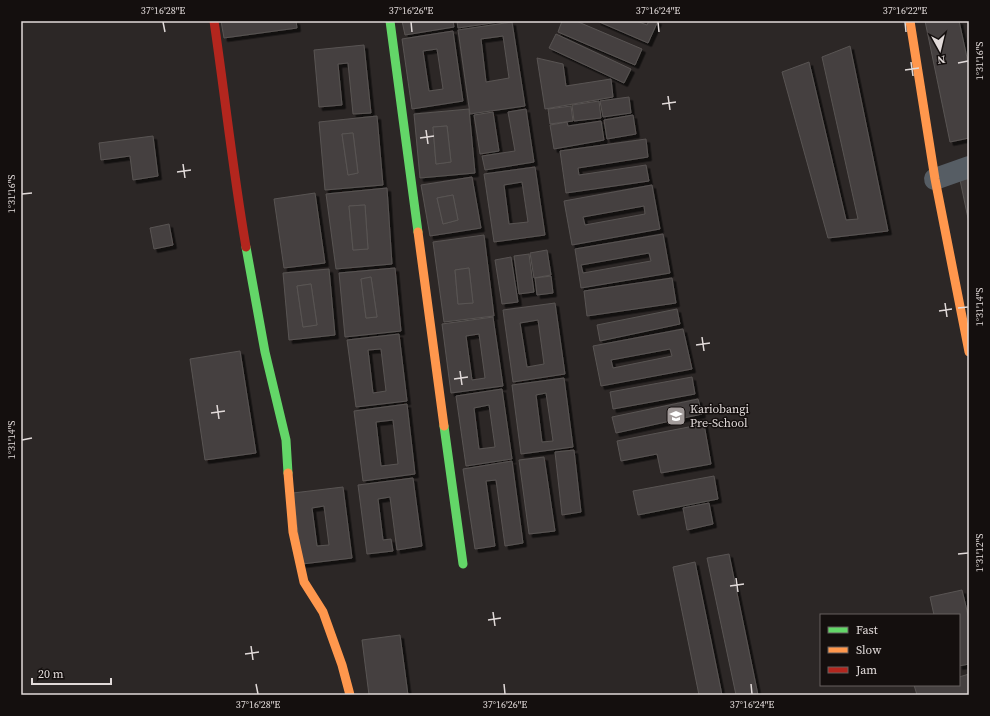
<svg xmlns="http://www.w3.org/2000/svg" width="990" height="716" viewBox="0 0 990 716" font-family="'Source Serif 4',serif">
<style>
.building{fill:#454140;stroke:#595453;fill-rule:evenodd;filter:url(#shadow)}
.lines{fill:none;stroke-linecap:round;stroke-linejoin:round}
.street{stroke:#565d64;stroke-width:22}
.fast{stroke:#63d668;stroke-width:9}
.slow{stroke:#ff974d;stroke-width:9}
.jam{stroke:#b3261e;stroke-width:9}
.ticks{fill:none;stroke:#e1dad9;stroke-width:1.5}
.labels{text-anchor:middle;stroke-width:3;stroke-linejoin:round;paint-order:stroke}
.poi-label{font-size:12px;fill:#e1dad9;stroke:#140f0e;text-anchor:start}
.neatline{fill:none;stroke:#e1dad9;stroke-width:1.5}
.ticks-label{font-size:10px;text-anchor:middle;fill:#e1dad9}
</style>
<defs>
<filter id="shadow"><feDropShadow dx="3.5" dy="3.5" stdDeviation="0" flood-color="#0009"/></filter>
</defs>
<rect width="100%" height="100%" fill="#2c2726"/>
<g class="building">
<path d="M221,21H296L297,28L224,38Z"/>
<path d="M402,21H453L454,27L405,35Z"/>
<path d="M457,21H506L458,28Z"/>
<path d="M562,21H576L642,49L635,65L558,32Z"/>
<path d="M597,21H636L647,25L649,21H658L648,43Z"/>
<path d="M925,21H959L969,67V138L950,142Z"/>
<path d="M512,22L525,106L470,114L458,30ZM503,36L509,78L486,82L481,39Z"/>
<path d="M453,31L463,101L412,109L402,39ZM437,49L443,89L429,91L423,51Z"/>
<path d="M556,34L631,69L624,83L549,48Z"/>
<path d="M364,45L371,113L353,114L348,63L338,64L342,105L319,107L314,50Z"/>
<path d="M850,46L888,231L828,238L782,72L809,62L846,220L858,219L822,57Z"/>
<path d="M537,58L563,64L566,86L611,79L613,97L545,109Z"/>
<path d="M629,97L631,113L603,117L600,101Z"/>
<path d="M599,101L601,118L574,121L572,105Z"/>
<path d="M571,106L573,121L550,124L548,109Z"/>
<path d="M469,109L475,173L420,178L414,114ZM447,126L451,162L436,164L433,127Z"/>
<path d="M526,109L534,162L485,170L482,156L515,151L508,112Z"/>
<path d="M493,112L499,151L480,154L474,115Z"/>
<path d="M633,115L636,134L607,139L604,120Z"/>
<path d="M377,116L383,185L325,190L319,122ZM353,133L358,173L348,175L342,134Z"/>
<path d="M601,121L604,140L554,149L550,125L567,122L568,126Z"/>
<path d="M447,126L451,162L436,164L433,127Z"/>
<path d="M353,133L358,173L348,175L342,134Z"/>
<path d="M153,136L158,176L133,180L130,156L101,160L99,143Z"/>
<path d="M646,139L648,157L578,168L579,175L646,165L649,181L566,193L560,151Z"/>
<path d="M535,167L545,235L494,242L484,174ZM522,182L528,222L509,224L504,185Z"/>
<path d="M472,177L481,228L430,236L421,185ZM453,195L458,220L443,224L437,198Z"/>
<path d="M969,179V223L960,180Z"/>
<path d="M652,185L660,229L572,245L564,201ZM644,206L645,214L585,225L583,217Z"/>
<path d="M387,188L392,264L336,269L326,194ZM365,205L368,249L353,250L349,206Z"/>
<path d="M315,193L325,263L284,268L274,199Z"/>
<path d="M453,195L458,220L443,224L437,198Z"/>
<path d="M365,205L368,249L353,250L349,206Z"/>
<path d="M169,224L173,245L154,249L150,228Z"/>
<path d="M663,234L670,273L581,288L575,249ZM649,253L651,261L583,273L581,265Z"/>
<path d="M484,235L494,316L444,322L433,242ZM469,268L473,303L458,304L455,270Z"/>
<path d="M547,250L551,275L534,278L530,253Z"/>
<path d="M529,254L534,292L519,294L514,256Z"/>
<path d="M511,257L518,302L502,304L495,260Z"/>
<path d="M395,268L401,331L345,337L339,273ZM371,277L377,317L366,318L361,279Z"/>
<path d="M469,268L473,303L458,304L455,270Z"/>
<path d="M329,269L335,335L289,340L283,273ZM311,284L317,325L303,327L297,286Z"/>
<path d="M551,276L553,293L537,295L535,278Z"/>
<path d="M371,277L377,317L366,318L361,279Z"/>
<path d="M672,278L676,303L587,316L584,291Z"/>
<path d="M311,284L317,325L303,327L297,286Z"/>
<path d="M555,303L565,374L513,382L503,310ZM538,320L544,364L527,367L520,323Z"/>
<path d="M677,309L680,324L600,341L597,325Z"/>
<path d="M493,317L503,386L451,393L442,324ZM479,334L485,378L472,380L466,336Z"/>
<path d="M683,329L692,369L601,386L593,346ZM670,349L672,356L613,368L611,360Z"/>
<path d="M399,334L407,401L356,407L347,340ZM381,349L386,391L373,393L368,350Z"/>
<path d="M240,351L256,453L205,460L190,359Z"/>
<path d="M692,377L695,394L613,409L610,392Z"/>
<path d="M564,378L573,447L521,454L512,385ZM546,393L553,441L542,442L536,395Z"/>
<path d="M502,389L512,459L466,466L456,396ZM489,405L495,447L479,449L474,408Z"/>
<path d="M698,399L702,414L616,433L612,417Z"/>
<path d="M407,404L415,474L363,481L354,411ZM393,420L398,464L381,466L376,422Z"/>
<path d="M704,424L711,464L661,473L657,454L621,461L617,441Z"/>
<path d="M574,450L581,512L562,515L555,452Z"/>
<path d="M544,457L555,531L529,534L519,460Z"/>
<path d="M512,461L523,543L505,546L496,480L486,481L495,546L475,549L463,469Z"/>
<path d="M714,476L718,499L638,515L633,491Z"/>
<path d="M413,478L422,546L397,550L390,497L378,499L383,540L391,539L393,551L367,554L358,485Z"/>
<path d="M343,487L352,558L302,564L293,493ZM324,506L329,545L317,546L312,508Z"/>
<path d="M709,503L713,524L687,530L683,508Z"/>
<path d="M729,554L758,695H736L707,558Z"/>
<path d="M695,562L722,695H699L673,567Z"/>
<path d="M962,590L969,619V664L959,666V615H934L930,597Z"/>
<path d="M400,635L408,695H369L362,640Z"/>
<path d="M969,674V695H917L914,685H959V677Z"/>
</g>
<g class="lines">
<path class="street" d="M935,179L969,167"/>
<g class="fast">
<path d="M390,21L418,232"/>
<path d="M246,247L265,352L286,440L288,473"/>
<path d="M444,426L463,564"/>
</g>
<g class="slow">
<path d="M910,21L935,179L969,352"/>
<path d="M418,232L444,426"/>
<path d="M288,473L293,532L304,582L323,612L342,665L350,695"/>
</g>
<path class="jam" d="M214,21C225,96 233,172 246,247"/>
</g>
<path class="ticks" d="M163,22L165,32M411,22L412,32M658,22L659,32M905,22L906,32M911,62L913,76M958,63L968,61M905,70L919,68M668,96L670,110M662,104L676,102M426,130L428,144M420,138L434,136M183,164L185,178M177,172L191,170M22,194L32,193M945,303L947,317M958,308L968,307M939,311L952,309M702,337L704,351M696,345L710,343M460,371L462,385M454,379L468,377M217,405L219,419M211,413L225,411M22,440L32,438M958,554L968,553M736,578L738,592M730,586L744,584M493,612L495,626M488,620L501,618M251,646L253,660M245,654L259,652M256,684L258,694M504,684L505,694M751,684L752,694"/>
<defs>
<g id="school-square" transform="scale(1)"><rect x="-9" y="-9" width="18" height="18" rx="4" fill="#a29b9a" stroke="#140f0e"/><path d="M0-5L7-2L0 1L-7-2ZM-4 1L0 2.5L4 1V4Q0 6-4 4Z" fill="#fff"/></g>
</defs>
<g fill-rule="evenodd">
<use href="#school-square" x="676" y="416"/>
</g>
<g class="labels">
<g class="poi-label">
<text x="690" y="413">Kariobangi<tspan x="690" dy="14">Pre-School</tspan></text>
</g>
</g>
<rect width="990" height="716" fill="none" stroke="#140f0e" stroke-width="44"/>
<rect x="820" y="614" width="140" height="72" fill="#140f0e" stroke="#66605f"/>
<rect x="828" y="627" width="20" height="6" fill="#63d668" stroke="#66605f"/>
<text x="856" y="634" font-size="12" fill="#e1dad9">Fast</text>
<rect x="828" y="647" width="20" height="6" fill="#ff974d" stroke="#66605f"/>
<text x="856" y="654" font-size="12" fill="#e1dad9">Slow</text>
<rect x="828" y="667" width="20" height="6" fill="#b3261e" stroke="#66605f"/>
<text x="856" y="674" font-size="12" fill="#e1dad9">Jam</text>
<g transform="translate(940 50) rotate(172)" stroke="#140f0e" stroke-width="3" paint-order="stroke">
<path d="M0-3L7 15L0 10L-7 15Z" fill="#e1dad9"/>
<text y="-6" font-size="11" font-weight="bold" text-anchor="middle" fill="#e1dad9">N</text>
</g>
<path d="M32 678v6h79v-6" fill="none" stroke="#e1dad9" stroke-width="2"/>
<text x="38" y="678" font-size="12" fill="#e1dad9" stroke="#140f0e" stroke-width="3" paint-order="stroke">20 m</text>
<rect x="22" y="22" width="946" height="672" class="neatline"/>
<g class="ticks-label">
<text x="163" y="14">37°16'28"E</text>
<text x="411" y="14">37°16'26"E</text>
<text x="658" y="14">37°16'24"E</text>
<text x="905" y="14">37°16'22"E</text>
<text transform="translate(979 61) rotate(-90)" y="4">1°31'16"S</text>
<text transform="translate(11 194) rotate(-90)" y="4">1°31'16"S</text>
<text transform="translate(979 307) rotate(-90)" y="4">1°31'14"S</text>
<text transform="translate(11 440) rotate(-90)" y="4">1°31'14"S</text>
<text transform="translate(979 553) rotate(-90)" y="4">1°31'12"S</text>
<text x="258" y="708">37°16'28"E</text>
<text x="505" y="708">37°16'26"E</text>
<text x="752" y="708">37°16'24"E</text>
</g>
</svg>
